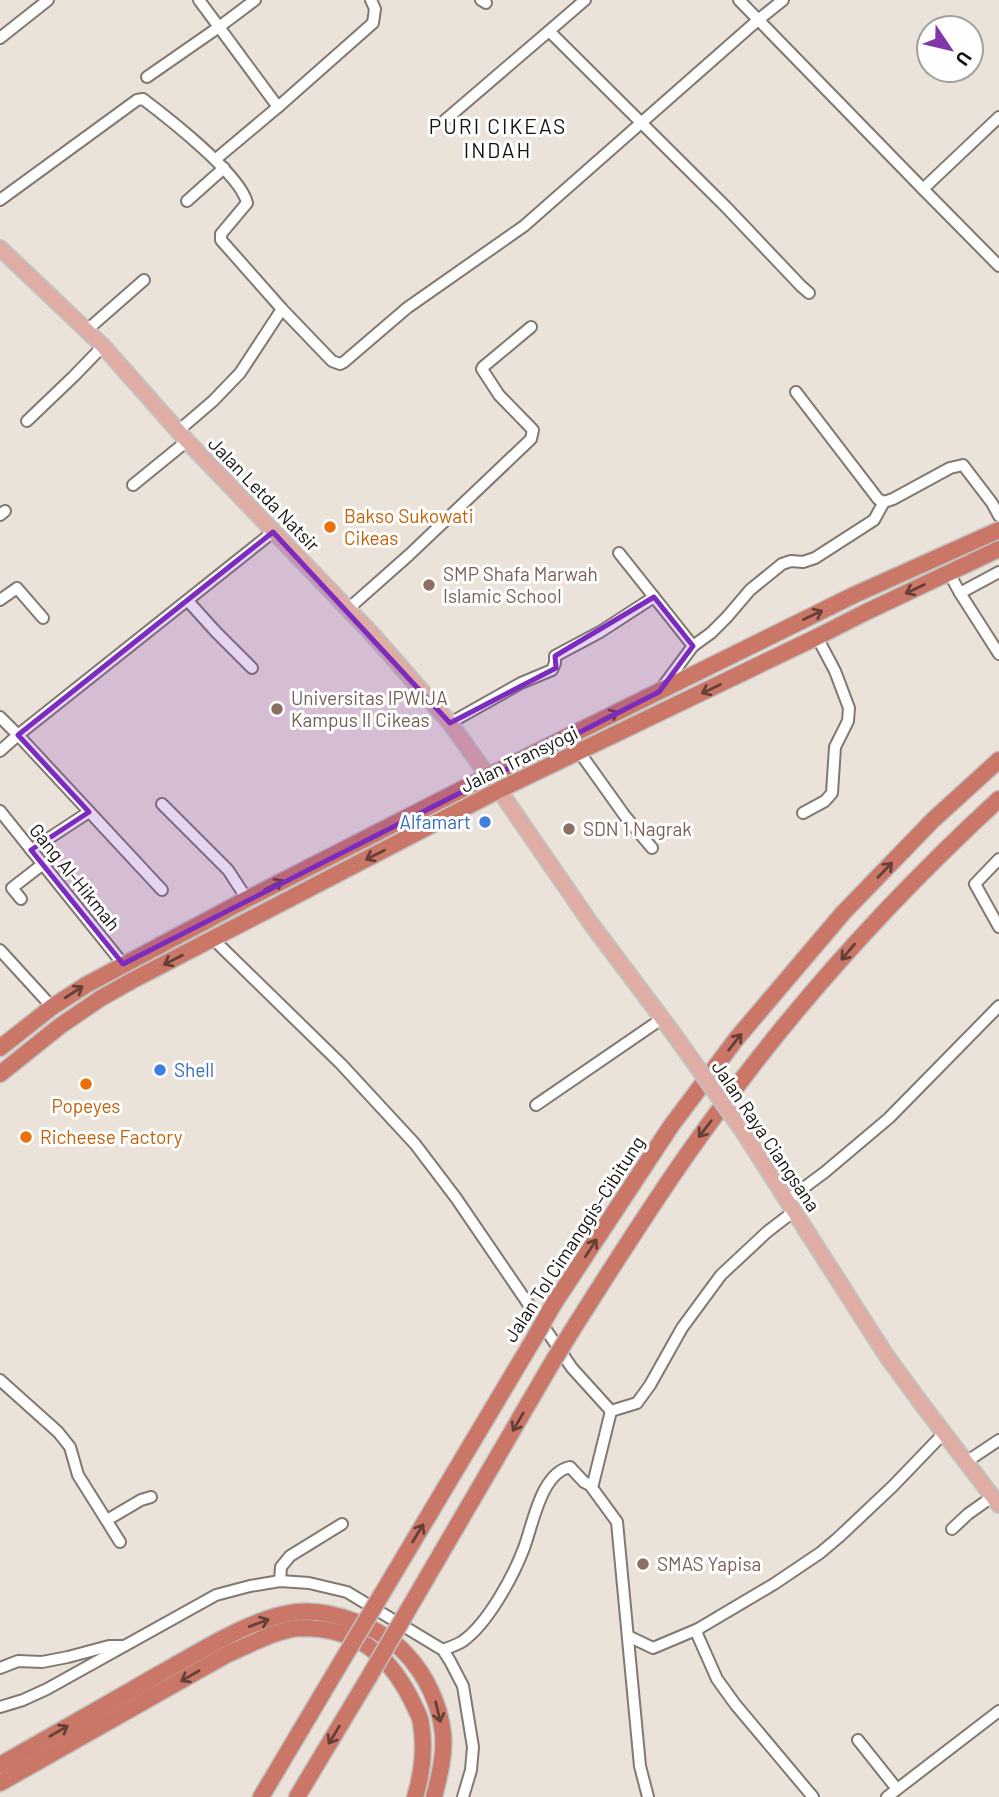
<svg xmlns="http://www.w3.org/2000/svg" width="999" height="1797" viewBox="0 0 999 1797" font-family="Barlow,sans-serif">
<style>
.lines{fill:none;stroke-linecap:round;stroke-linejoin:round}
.minor-casing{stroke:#817971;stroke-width:14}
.major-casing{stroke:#c2c1c1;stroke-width:18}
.highway-casing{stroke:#c2c1c1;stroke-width:19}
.minor{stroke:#fff;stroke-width:10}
.major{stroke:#dfada4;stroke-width:14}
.highway{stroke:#ca7768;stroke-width:16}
.major-bridge-casing{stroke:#c2c1c1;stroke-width:18;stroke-linecap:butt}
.highway-bridge-casing{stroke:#c2c1c1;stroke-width:19;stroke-linecap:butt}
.major-bridge{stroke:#dfada4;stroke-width:14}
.highway-bridge{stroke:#ca7768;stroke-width:16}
.oneway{stroke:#663f37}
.marked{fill:#7b2cbf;fill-opacity:0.2;stroke:#7b2cbf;stroke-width:5;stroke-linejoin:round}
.food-dot{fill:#e8710a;stroke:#fff;stroke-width:2.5}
.education-dot{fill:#8d6e63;stroke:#fff;stroke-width:2.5}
.shop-dot{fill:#3f7fe0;stroke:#fff;stroke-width:2.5}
.labels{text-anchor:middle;stroke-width:6;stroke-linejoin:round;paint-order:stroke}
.street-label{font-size:19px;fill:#15120f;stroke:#fff}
.food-label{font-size:19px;fill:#c56008;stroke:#fff;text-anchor:start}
.education-label{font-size:19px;fill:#785e54;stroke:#fff;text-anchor:start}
.shop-label{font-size:19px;fill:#366cbe;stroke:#fff;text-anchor:end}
.neighbourhood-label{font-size:21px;letter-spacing:2px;fill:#15120f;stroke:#fff}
</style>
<rect width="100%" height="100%" fill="#ebe2d9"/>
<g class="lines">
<g class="minor-casing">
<g id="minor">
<path d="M199,0L219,27L255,0"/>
<path d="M481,0L486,3"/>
<path d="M585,0L549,31L726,207L801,286L809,293"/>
<path d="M739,0L923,189L999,117"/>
<path d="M0,38L48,0"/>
<path d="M147,77L219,27L278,107"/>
<path d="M444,121L549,31"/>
<path d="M216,159L278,107L373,23L375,9L371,0"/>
<path d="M923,189L999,266"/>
<path d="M0,200L137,100L143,99C168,118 241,175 247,203L221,234V240L282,309L332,361L340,364L344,362L407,308L524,226L758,20L783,0"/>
<path d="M187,201L224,168"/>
<path d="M87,330L144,280"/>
<path d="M796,392L878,499L884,502L893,499L950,468L963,465L992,503L999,516"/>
<path d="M27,421L74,376L103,346"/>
<path d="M178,431L213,401L240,373L282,309"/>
<path d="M133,485L187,441"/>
<path d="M0,515L5,511"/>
<path d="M619,553L693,646L711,633L727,617L750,590L782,564L791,561L803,562L815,558L874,520L884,502"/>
<path d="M949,573L960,593L999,654"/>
<path d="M960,593L999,572"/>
<path d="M0,600L17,588L43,618"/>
<path d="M188,601L216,632L252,668"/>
<path d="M348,609L409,555L531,439L533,430L499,395L482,369L483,367L531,327"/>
<path d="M661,689L693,646"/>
<path d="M0,717L18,735L162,890"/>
<path d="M450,723L521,683L552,670L555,663V656L600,632L654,597"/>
<path d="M0,751L18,735L273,532"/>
<path d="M580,753L625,816L652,848"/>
<path d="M162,804L228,870L247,899"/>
<path d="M0,811L123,964"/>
<path d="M803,813L825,801L832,793L835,747L848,721L849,708L835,671L817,637"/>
<path d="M31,850L89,812"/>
<path d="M999,859L975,884L999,927"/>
<path d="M21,899L12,888L43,864"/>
<path d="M213,939L341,1064L415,1144L456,1198L572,1368L611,1411"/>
<path d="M0,950L52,1007"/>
<path d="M536,1105L663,1018"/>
<path d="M786,1201L825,1172L889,1118L999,1006"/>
<path d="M0,1380L58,1432L70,1447L78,1475L120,1542"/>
<path d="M611,1411L637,1403L650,1385L682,1328L721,1275L767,1232L793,1212"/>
<path d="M966,1462L999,1440"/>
<path d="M590,1485L593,1484L611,1411"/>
<path d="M107,1520L141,1500L151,1497"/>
<path d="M952,1529L968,1514L992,1497"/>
<path d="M280,1581L281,1567L290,1556L342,1524"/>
<path d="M628,1636L653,1648L698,1629"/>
<path d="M443,1650C450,1647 457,1645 463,1641C488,1623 513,1577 524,1548C533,1524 541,1473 570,1467L584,1482L590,1485L617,1522L640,1766L648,1797"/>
<path d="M0,1668L18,1661L42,1662L68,1657L109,1646H121"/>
<path d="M0,1707L23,1700L47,1689L216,1595L250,1586L280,1581L309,1583L347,1592L443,1650L450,1661L463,1686L473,1747L471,1770L463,1797"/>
<path d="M858,1740L897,1789"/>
<path d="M813,1797L735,1704L717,1679L697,1634L698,1629L774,1584L820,1553L839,1537L893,1486L944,1433"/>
<path d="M887,1797L999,1711"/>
</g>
</g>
<g class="major-casing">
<g id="major">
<path d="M0,248L103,346L187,441L373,635L450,723L488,776"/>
<path d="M499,790L592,925L673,1033"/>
<path d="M742,1130L886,1355L921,1403L999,1505"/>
</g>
</g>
<g class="highway-casing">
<g id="highway">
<path d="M0,1048L52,1007L86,985L247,899L488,776L854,595L999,530"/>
<path d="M0,1074L60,1026L101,998L133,980L499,790L817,637L864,613L999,549"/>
<path d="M553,1305L671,1126L737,1038L843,913L933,820L999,760"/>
<path d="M573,1329C613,1266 653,1202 696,1142C784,1017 887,902 999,799"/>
<path d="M383,1592L535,1337"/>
<path d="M408,1610L552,1363"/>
<path d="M0,1765C54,1734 108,1704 161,1673C201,1651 251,1618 296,1612C331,1608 383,1628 406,1654C426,1675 440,1705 443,1734C445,1755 439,1777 434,1797"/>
<path d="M0,1783L226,1655C247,1646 278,1629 301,1628C355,1628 387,1652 411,1699C414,1706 420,1715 421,1723C425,1747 422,1774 415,1797"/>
<path d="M261,1797L343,1659"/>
<path d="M297,1797L369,1677"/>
</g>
</g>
<use href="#minor" class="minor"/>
<use href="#major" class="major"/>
<use href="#highway" class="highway"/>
<g class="major-bridge-casing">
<path id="major-bridge" d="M673,1033L742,1130"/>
</g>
<g class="highway-bridge-casing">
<g id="highway-bridge">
<path d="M535,1337L553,1305"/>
<path d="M552,1363L573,1329"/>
<path d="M343,1659L383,1592"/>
<path d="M369,1677L408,1610"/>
</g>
</g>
<use href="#major-bridge" class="major-bridge"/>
<use href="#highway-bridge" class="highway-bridge"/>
</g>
<defs><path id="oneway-shaft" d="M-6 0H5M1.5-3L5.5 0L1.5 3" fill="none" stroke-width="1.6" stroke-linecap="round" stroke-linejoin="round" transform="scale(1.75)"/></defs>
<g class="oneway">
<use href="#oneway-shaft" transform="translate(915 589) rotate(155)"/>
<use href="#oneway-shaft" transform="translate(813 615) rotate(-26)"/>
<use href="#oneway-shaft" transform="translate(711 689) rotate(154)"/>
<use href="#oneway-shaft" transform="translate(609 716) rotate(-26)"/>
<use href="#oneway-shaft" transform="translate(375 855) rotate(153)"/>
<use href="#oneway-shaft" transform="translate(885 870) rotate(-46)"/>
<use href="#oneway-shaft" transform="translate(274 885) rotate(-27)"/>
<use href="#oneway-shaft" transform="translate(848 952) rotate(130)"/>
<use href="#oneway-shaft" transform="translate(173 960) rotate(153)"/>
<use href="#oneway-shaft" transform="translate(74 992) rotate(-33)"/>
<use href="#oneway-shaft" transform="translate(735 1042) rotate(-52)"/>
<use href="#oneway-shaft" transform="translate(705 1129) rotate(127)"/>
<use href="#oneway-shaft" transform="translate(591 1248) rotate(-57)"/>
<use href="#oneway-shaft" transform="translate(518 1422) rotate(120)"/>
<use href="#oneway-shaft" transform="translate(418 1533) rotate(-59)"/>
<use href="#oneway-shaft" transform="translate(259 1623) rotate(-20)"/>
<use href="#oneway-shaft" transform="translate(190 1676) rotate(150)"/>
<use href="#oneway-shaft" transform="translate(438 1712) rotate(77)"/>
<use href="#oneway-shaft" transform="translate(59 1731) rotate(-30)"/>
<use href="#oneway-shaft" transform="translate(334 1735) rotate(121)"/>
</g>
<path class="marked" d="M273,532L450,723L556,668L555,656L654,597L693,646L659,692L123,964L31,850L89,812L18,735Z"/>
<g class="food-dot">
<circle cx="330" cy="527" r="7"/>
<circle cx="86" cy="1084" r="7"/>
<circle cx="26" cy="1137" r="7"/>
</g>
<g class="education-dot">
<circle cx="429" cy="585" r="7"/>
<circle cx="277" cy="709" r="7"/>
<circle cx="569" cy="829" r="7"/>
<circle cx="643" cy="1564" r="7"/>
</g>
<g class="shop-dot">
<circle cx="485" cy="822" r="7"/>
<circle cx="160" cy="1070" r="7"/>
</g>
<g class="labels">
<g class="street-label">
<text transform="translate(264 494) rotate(46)" y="7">Jalan Letda Natsir</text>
<text transform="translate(519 759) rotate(-26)" y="7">Jalan Transyogi</text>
<text transform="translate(75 877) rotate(51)" y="7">Gang Al-Hikmah</text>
<text transform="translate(766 1136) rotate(56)" y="7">Jalan Raya Ciangsana</text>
<text transform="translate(574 1239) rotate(-57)" y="7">Jalan Tol Cimanggis–Cibitung</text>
</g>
<g class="food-label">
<text x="344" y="523">Bakso Sukowati<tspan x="344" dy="22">Cikeas</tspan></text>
<text x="86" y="1113" text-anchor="middle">Popeyes</text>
<text x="40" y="1144">Richeese Factory</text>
</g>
<g class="education-label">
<text x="443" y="581">SMP Shafa Marwah<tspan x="443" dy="22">Islamic School</tspan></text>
<text x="291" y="705">Universitas IPWIJA<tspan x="291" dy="22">Kampus II Cikeas</tspan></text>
<text x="583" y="836">SDN 1 Nagrak</text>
<text x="657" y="1571">SMAS Yapisa</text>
</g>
<g class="shop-label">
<text x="471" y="829">Alfamart</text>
<text x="174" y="1077" text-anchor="start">Shell</text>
</g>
<g class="neighbourhood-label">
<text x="498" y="134">PURI CIKEAS<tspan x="498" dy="24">INDAH</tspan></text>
</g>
</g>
<g transform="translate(950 49) rotate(125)"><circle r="33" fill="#ffffff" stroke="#a1a09f" stroke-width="2"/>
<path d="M0-5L12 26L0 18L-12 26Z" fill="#8237a9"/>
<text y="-10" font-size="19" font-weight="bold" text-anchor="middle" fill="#15120f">U</text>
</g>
</svg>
